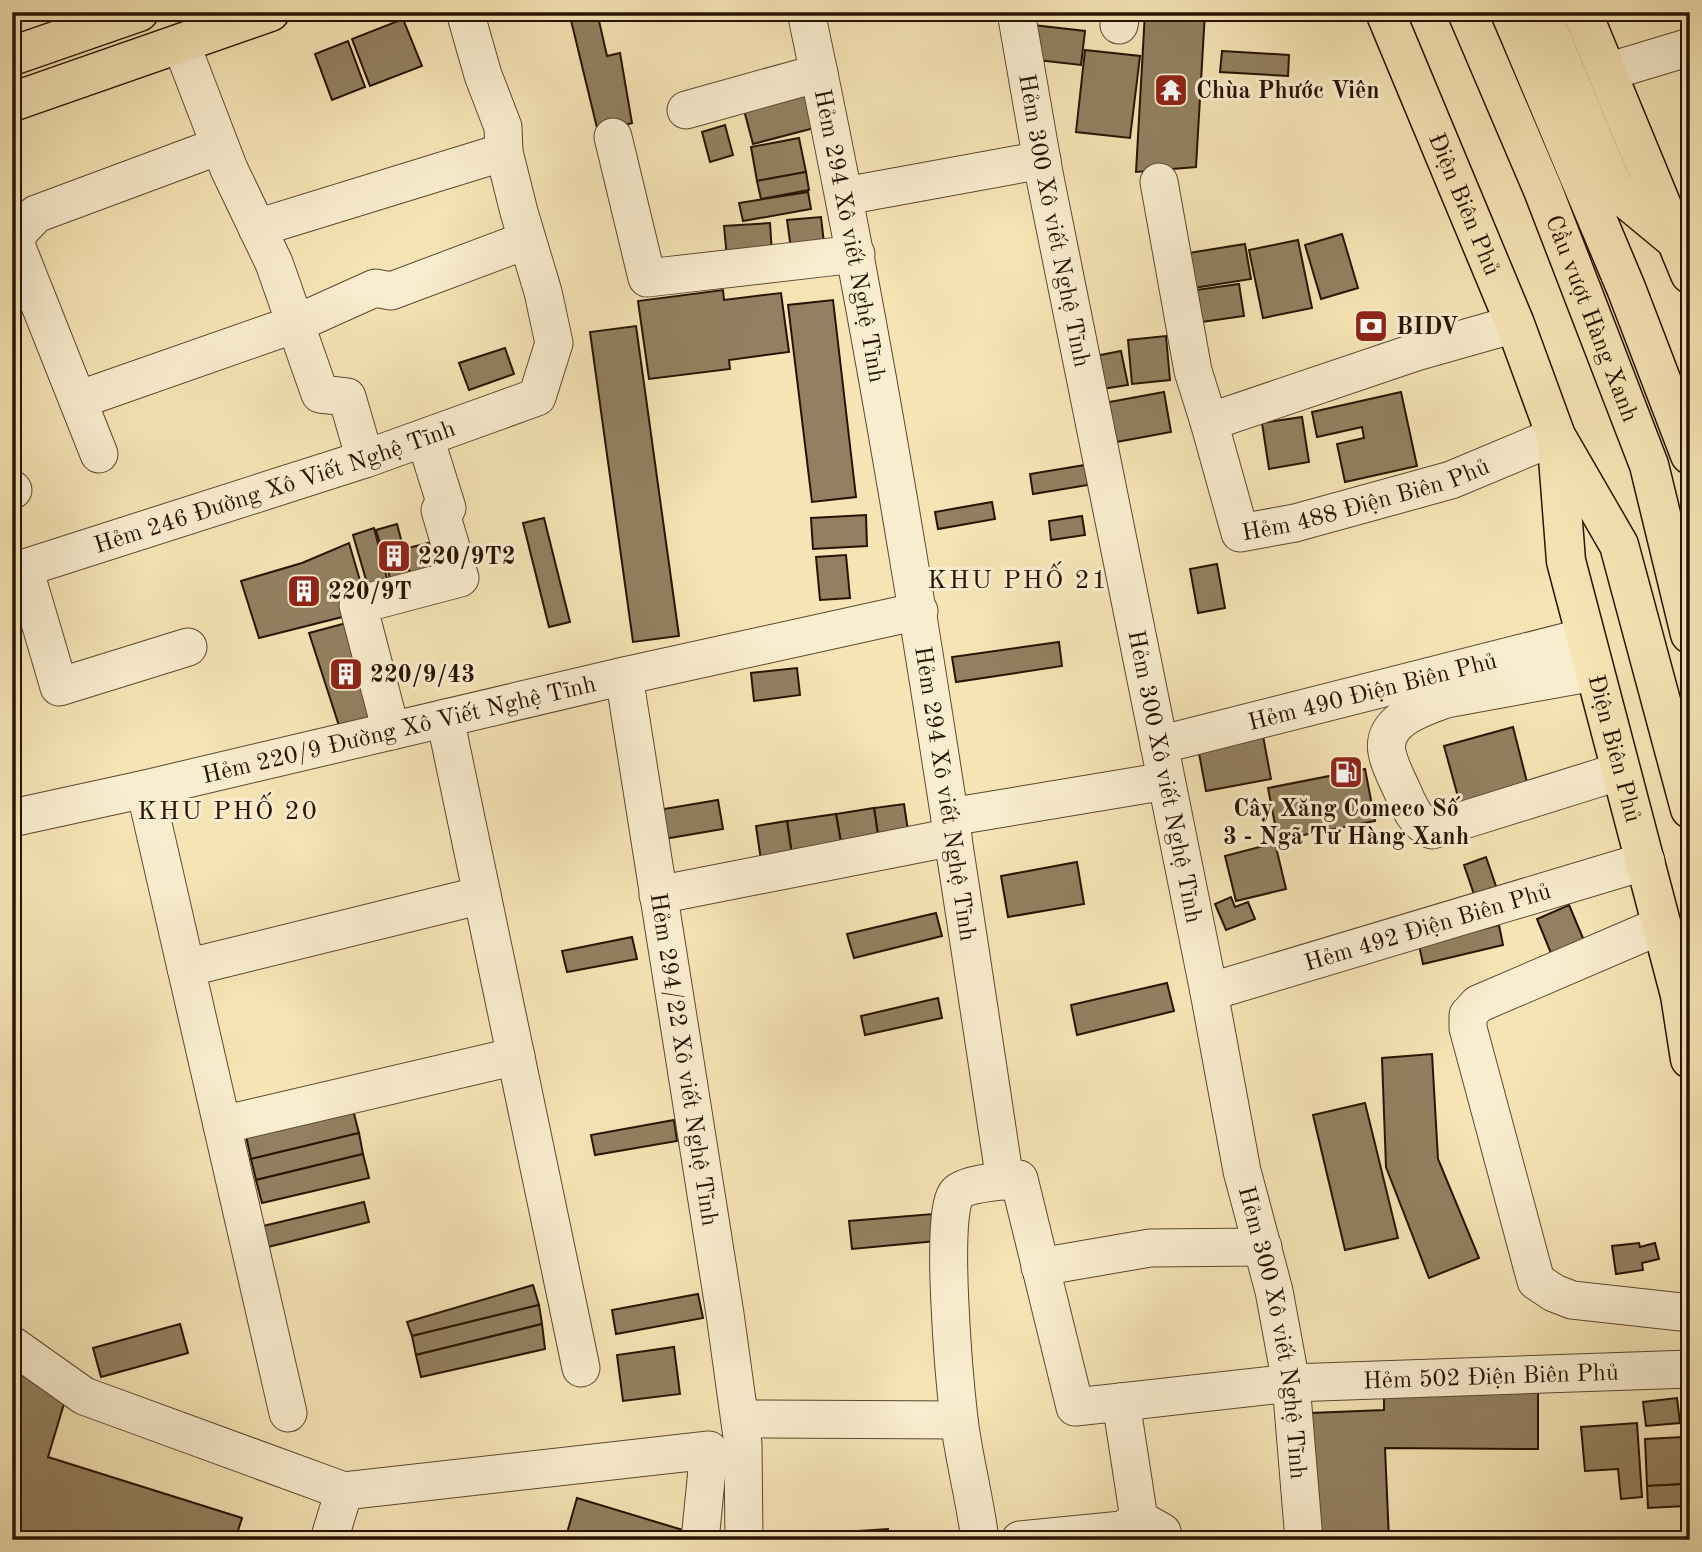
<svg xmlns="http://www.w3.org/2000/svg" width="1702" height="1552" viewBox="0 0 1702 1552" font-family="'Old Standard TT',serif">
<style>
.building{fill:#938060;stroke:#281303;stroke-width:2}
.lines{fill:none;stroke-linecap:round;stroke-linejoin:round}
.minor-casing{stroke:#5c4730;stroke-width:39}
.major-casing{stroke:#281303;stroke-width:41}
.highway-casing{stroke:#281303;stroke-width:41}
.minor{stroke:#f9edcf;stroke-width:37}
.major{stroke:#f6e4b5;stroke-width:38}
.highway{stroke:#f6e4b5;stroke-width:38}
.labels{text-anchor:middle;stroke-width:6;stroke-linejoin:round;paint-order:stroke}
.poi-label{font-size:24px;font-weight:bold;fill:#281303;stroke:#f9edcf;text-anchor:start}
.street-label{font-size:24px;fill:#281303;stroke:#f9edcf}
.neighbourhood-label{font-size:26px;letter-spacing:2px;fill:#281303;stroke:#f9edcf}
</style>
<rect width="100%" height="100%" fill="#f6e4b5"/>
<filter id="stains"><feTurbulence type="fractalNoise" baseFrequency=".00286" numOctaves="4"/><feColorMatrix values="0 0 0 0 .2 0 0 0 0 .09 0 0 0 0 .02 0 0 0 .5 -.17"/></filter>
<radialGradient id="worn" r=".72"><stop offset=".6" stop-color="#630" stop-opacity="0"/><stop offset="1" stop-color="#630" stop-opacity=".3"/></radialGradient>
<g class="building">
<path d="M569,12H597L607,56L620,53L632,123L616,128L599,136Z"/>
<path d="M1145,12H1205L1196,167L1136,172Z"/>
<path d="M403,19L422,66L370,86L352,39Z"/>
<path d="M1033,25L1085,31L1081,65L1029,59Z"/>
<path d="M348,41L365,87L332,100L315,54Z"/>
<path d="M1085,50L1140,56L1130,138L1076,132Z"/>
<path d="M1222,51L1289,55L1288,76L1220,72Z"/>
<path d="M807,82L818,127L753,144L741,99Z"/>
<path d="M725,125L733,155L710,162L702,132Z"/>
<path d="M799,138L806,172L757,181L751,147Z"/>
<path d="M806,172L809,190L761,199L757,181Z"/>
<path d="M808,192L811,209L743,221L739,203Z"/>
<path d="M821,217L825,252L792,256L787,220Z"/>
<path d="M770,223L772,254L727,258L724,226Z"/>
<path d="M1342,234L1358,288L1321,299L1305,245Z"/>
<path d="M1298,240L1312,308L1263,318L1249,250Z"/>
<path d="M1245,244L1251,279L1181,290L1176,255Z"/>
<path d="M1239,284L1244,316L1187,324L1182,292Z"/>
<path d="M723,290L724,300L781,293L789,352L729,360L730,369L649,379L638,301Z"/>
<path d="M833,300L856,497L812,502L788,305Z"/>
<path d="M636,326L679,636L633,642L590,332Z"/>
<path d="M1166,336L1170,380L1132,384L1128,340Z"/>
<path d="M505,348L514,374L469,390L459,363Z"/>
<path d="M1121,351L1128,385L1102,389L1095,356Z"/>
<path d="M1164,392L1171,432L1100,445L1093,405Z"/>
<path d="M1401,392L1417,466L1345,482L1337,444L1364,438L1362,427L1317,437L1312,412Z"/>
<path d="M1302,417L1309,462L1269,469L1262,423Z"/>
<path d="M1085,465L1088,485L1033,494L1030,474Z"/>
<path d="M992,502L995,519L938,529L935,512Z"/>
<path d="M866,515L867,546L813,549L811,518Z"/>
<path d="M1082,516L1085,535L1051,540L1049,521Z"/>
<path d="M544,518L570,622L549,627L523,523Z"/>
<path d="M397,524L412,581L392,585L376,530Z"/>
<path d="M374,528L389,586L369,590L353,535Z"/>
<path d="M440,540L452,578L412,581L404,549Z"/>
<path d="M349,543L366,601L350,615L259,638L241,581L302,563Z"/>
<path d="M846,555L850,598L820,600L816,557Z"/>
<path d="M1217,564L1225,608L1198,613L1190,569Z"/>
<path d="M354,621L381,716L341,732L309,633Z"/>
<path d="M1059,642L1062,666L956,682L952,657Z"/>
<path d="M797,668L800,695L754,701L751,673Z"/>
<path d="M1261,725L1271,779L1206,791L1196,737Z"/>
<path d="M1513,727L1528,786L1460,804L1444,746Z"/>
<path d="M1365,769L1375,821L1278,840L1268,788Z"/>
<path d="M718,800L723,829L652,841L646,812Z"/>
<path d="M904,804L910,844L880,848L874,808Z"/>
<path d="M874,808L880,848L843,854L836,814Z"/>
<path d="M836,814L843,854L793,862L787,821Z"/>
<path d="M787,821L793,862L762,867L756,826Z"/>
<path d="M1275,843L1286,889L1236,901L1225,856Z"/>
<path d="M1486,857L1499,895L1477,903L1464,865Z"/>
<path d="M1077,862L1084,904L1008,917L1001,876Z"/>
<path d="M1231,897L1235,907L1248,902L1255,919L1226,930L1215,904Z"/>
<path d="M1569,905L1588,950L1555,963L1537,919Z"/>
<path d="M936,913L942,936L854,958L847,934Z"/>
<path d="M1499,925L1503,945L1423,964L1419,945Z"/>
<path d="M632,937L637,959L567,972L562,951Z"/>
<path d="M1167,983L1174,1011L1077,1035L1071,1005Z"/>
<path d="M938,998L942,1018L865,1035L861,1016Z"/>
<path d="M1432,1054L1438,1159L1479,1258L1429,1278L1386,1167L1382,1058Z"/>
<path d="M1365,1103L1398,1238L1345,1250L1313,1115Z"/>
<path d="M353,1110L359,1133L251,1159L246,1136Z"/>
<path d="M674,1120L677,1141L595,1155L591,1135Z"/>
<path d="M359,1133L363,1154L256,1180L251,1159Z"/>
<path d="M363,1154L369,1178L262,1203L256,1180Z"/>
<path d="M364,1202L369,1222L268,1247L263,1226Z"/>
<path d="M933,1214L936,1241L852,1249L849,1221Z"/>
<path d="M1639,1243L1640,1247L1655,1243L1659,1259L1642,1263L1643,1270L1616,1274L1612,1246Z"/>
<path d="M533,1285L539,1305L412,1336L407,1322Z"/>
<path d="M698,1294L703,1318L616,1334L612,1310Z"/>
<path d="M539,1305L542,1324L416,1355L412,1336Z"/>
<path d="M180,1324L188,1353L101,1377L93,1348Z"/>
<path d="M542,1324L545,1349L421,1377L416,1355Z"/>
<path d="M674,1347L680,1394L623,1401L617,1355Z"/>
<path d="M12,1369L69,1387L48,1457L242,1518L235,1540H12Z"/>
<path d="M1384,1391L1538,1393V1449L1385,1448L1389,1540H1316L1311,1413L1384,1410Z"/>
<path d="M1677,1398L1680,1423L1646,1426L1643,1402Z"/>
<path d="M1637,1423L1642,1497L1621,1499L1618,1469L1585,1471L1581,1427Z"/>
<path d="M1683,1437L1685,1484L1647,1486L1645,1439Z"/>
<path d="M1685,1484V1506L1648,1508L1647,1486Z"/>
<path d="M577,1498L696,1534L694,1540H565Z"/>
<path d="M888,1529L889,1540H860L859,1531Z"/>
</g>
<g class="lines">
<g class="minor-casing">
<g id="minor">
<path id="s1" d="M806,12C889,399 946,790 1005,1181"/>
<path id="s2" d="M1016,12L1044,173L1209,992L1242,1171L1274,1291L1291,1383L1304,1540"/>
<path d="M1119,25L1121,12"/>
<path d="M181,44L229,169L274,263L320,394L347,397L365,459"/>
<path d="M1607,72L1690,47"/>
<path d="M686,110L819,73"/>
<path d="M613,137L647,278L856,254"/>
<path d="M1159,182L1193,371L1209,422L1416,352L1515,324"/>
<path d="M845,196L1042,160"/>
<path d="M257,228L504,152"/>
<path d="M78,400L295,324L375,288L391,291L527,240"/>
<path id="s3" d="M1209,422L1240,533L1295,523L1451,480L1556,436"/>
<path d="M99,454L16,245L19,232L36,214L219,146"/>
<path d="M12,489L13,490"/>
<path d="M24,568L59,687L188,647"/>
<path id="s4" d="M12,572L365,459L537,397L554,343L543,292L519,212L504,152L503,127L483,75L465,12"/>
<path d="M1594,672L1446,699C1424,707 1381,720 1387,752C1389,764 1396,777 1401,788C1409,806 1414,821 1432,830L1621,771"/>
<path id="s5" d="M624,676L725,1314L743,1444L744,1540"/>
<path d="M445,718L581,1368"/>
<path d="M391,731L358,605L460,578L440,510L447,508L425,438"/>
<path id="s6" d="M1159,745L1585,637"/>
<path d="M145,789L288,1413"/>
<path d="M950,817L1166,781"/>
<path id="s7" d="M12,818L145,789L624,676L919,611"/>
<path d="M658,895L953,837"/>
<path d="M1662,925L1478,1004L1468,1015V1028L1536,1281L1554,1293L1572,1300L1690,1313"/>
<path d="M186,968L482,895"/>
<path id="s8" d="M1209,992L1646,861"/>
<path d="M222,1125L516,1056"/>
<path d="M1040,1267L1150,1248L1263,1247"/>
<path d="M12,1345L84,1396L344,1491L709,1450L700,1540"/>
<path id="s9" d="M1121,1402L1291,1383L1690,1369"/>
<path d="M740,1419L959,1420"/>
<path d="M329,1540L344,1491"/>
<path d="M980,1540C975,1499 964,1460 959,1419C955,1385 939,1212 957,1193C967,1183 1004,1181 1019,1179L1075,1407L1121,1402L1139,1519L1162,1532L1164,1540"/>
<path d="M1020,1540L1122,1530L1139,1519"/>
</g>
</g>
<g class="major-casing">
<g id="major">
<path id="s10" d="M1385,12L1515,324L1556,436L1619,545L1690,809"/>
<path d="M1541,12L1614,189L1672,237"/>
<path d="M1582,12L1690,274"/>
<path d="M12,56L139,12"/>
<path d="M12,102L270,12"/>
<path id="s11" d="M1557,445L1566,561L1680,995L1690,1059"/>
</g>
</g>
<g class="highway-casing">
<g id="highway">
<path id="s12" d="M1467,12L1543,190L1649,465L1690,634"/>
<path d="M1510,12L1626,288L1690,455"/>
</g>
</g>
<use href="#minor" class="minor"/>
<use href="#major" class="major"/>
<use href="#highway" class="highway"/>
</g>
<defs>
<g id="temple-square" transform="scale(1.75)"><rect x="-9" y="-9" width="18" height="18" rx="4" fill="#8f2418" stroke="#f9edcf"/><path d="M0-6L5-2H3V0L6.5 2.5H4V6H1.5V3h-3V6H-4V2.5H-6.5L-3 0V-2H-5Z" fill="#fff"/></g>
<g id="bank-square" transform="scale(1.75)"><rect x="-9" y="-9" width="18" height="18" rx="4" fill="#8f2418" stroke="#f9edcf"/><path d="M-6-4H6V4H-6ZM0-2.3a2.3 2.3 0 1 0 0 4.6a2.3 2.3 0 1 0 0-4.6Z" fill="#fff"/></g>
<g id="building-square" transform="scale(1.75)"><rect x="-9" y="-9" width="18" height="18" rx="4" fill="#8f2418" stroke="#f9edcf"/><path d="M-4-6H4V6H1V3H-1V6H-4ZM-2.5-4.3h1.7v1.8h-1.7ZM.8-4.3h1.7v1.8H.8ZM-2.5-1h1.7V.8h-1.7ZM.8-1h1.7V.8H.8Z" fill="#fff"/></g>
<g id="fuel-square" transform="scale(1.75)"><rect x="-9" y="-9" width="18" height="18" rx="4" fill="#8f2418" stroke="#f9edcf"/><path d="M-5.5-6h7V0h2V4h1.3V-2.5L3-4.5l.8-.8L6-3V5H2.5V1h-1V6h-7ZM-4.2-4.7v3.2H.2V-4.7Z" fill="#fff"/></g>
</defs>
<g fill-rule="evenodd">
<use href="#temple-square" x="1171" y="90"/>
<use href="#bank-square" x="1371" y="326"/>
<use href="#building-square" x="394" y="556"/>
<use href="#building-square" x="304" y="591"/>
<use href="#building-square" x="346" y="674"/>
<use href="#fuel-square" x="1346" y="772"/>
</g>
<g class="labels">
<g class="poi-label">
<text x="1196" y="98">Chùa Phước Viên</text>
<text x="1396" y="334">BIDV</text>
<text x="418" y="564">220/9T2</text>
<text x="328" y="599">220/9T</text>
<text x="370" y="682">220/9/43</text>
<text x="1346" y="816" text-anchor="middle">Cây Xăng Comeco Số<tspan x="1346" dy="28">3 - Ngã Tư Hàng Xanh</tspan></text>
</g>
<g class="street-label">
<text dy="8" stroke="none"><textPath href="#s10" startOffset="208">Điện Biên Phủ</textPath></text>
<text dy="8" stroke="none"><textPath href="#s2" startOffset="212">Hẻm 300 Xô viết Nghệ Tĩnh</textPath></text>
<text dy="8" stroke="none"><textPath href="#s1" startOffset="228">Hẻm 294 Xô viết Nghệ Tĩnh</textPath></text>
<text dy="8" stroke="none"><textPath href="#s12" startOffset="331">Cầu vượt Hàng Xanh</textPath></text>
<text dy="8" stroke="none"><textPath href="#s4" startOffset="276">Hẻm 246 Đường Xô Viết Nghệ Tĩnh</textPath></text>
<text dy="8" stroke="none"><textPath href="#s3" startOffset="245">Hẻm 488 Điện Biên Phủ</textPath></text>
<text dy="8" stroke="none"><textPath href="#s6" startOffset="220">Hẻm 490 Điện Biên Phủ</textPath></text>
<text dy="8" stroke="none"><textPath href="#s7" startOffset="397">Hẻm 220/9 Đường Xô Viết Nghệ Tĩnh</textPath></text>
<text dy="8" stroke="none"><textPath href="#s11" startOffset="310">Điện Biên Phủ</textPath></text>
<text dy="8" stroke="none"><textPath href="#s2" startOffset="779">Hẻm 300 Xô viết Nghệ Tĩnh</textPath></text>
<text dy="8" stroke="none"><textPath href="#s1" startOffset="794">Hẻm 294 Xô viết Nghệ Tĩnh</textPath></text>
<text dy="8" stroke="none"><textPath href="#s8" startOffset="228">Hẻm 492 Điện Biên Phủ</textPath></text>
<text dy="8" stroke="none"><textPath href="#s5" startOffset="388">Hẻm 294/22 Xô viết Nghệ Tĩnh</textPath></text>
<text dy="8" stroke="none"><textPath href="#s2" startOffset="1346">Hẻm 300 Xô viết Nghệ Tĩnh</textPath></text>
<text dy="8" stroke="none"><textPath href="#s9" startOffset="371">Hẻm 502 Điện Biên Phủ</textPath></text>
</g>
<g class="neighbourhood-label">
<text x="1018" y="588">KHU PHỐ 21</text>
<text x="228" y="819">KHU PHỐ 20</text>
</g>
</g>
<rect width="1702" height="1552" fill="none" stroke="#f6e4b5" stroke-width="42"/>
<rect x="14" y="14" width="1674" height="1524" fill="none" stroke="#281303" stroke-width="3.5"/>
<rect x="21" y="21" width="1660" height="1510" fill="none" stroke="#281303" stroke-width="2"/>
<rect width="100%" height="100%" filter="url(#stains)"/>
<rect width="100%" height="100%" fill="url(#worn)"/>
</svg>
